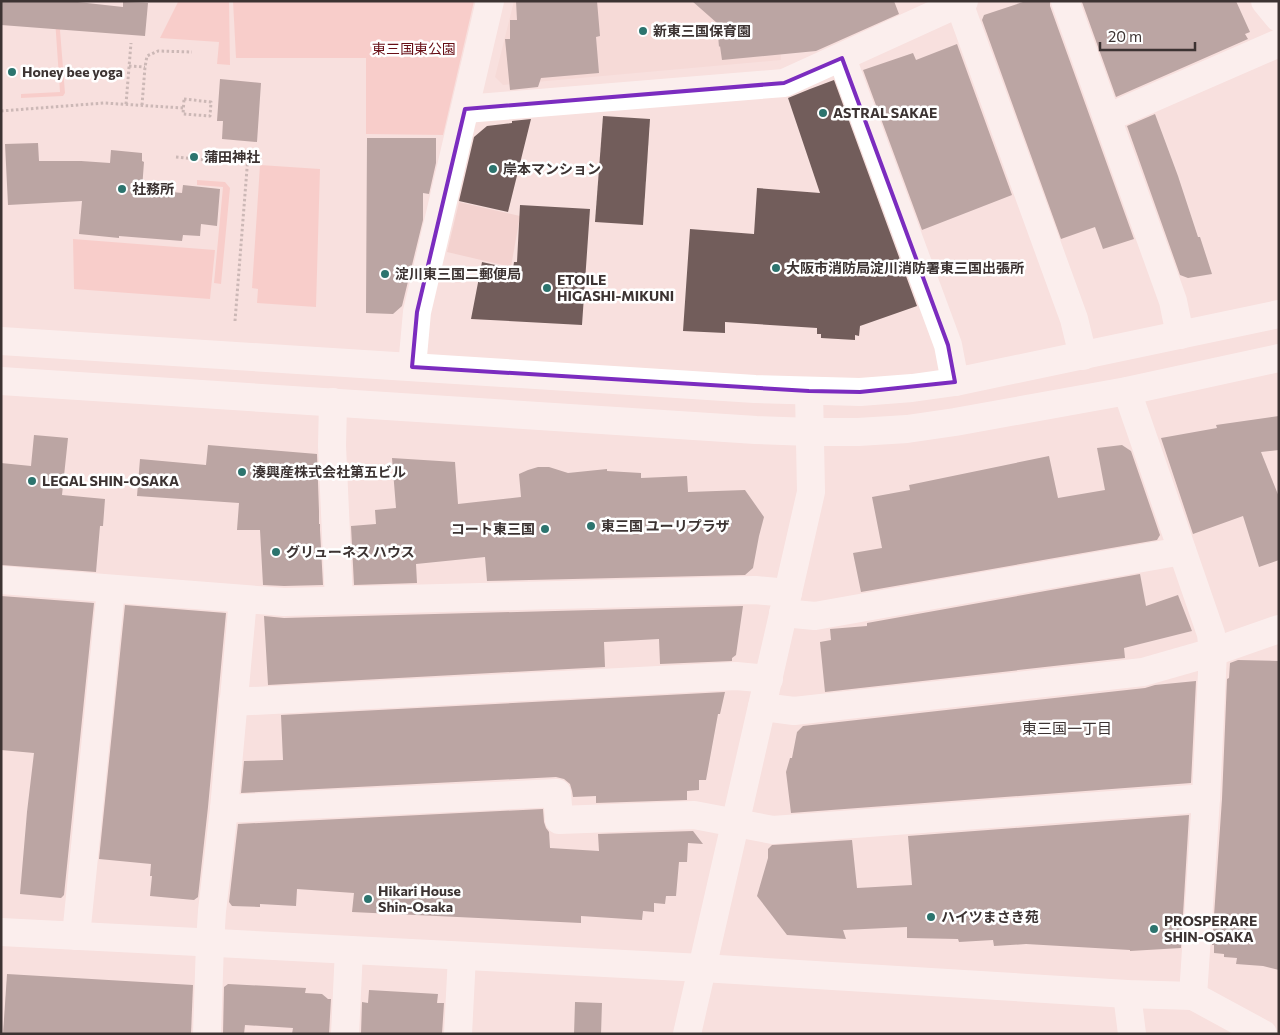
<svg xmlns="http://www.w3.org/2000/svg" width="1280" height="1035" viewBox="0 0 1280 1035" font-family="Commissioner,'Noto Sans JP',sans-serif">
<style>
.built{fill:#f3d2cf}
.green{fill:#f8b7b2}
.building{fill:#725d5b}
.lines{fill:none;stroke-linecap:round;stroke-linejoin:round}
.path{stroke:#988886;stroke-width:3;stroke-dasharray:2.5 2.5;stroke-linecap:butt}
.minor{stroke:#fff;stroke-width:28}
.tertiary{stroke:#fff;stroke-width:28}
.marked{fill:none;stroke:#7b2cbf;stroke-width:4;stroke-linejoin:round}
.poi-dot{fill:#2c746e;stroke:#fff;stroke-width:2}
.labels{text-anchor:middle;stroke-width:5;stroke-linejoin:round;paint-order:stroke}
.poi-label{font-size:14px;font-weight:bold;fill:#3c3332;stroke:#fff;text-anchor:start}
.park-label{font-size:14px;fill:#670e15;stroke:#fff}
.neighbourhood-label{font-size:15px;fill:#3c3332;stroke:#fff}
</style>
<rect width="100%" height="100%" fill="#f8e0de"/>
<g class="built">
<path d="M514,1H778L781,60L503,85L495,77Z"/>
<path d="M459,202L520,216L511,267L447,252Z"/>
</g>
<g class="green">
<path d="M229,1L230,65L217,64L219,42L160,38L178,2Z"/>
<path d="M233,1H474L443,135L366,134V58H236Z"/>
<path d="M54,5L65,26L60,30L65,93L63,96L21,98V94L60,92Z"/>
<path d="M260,165L320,169L316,307L257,303L258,289L252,288Z"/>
<path d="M197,180L225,182L230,188L221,284L214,283L223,187L197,185Z"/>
<path d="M73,239L215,250L210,299L74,289Z"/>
</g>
<g class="building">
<path d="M1,1H69L123,7V2L148,3L145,36L1,25Z"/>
<path d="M516,1H597L600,36L596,37L599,73L541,78L538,87L510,90L505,39H510V20H517Z"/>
<path d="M692,1H894L899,14L816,51L722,60L720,46L719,47L717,23Z"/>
<path d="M1026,1H1050V6L1134,239L1103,249L1095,227L1061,239L982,20L984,15Z"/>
<path d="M1084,1H1236L1250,32L1245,34L1248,39L1116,97L1082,2Z"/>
<path d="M957,44L1012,195L922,230L863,70L913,53L916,60Z"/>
<path d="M220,79L261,83L257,142L222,139L223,121H217Z"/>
<path d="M834,80L917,306L860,326L859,336L855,335V340L821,338V334H817V328L725,322V333L683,331L690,229L754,234L757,188L820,193L788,98L810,89Z"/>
<path d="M1155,114L1178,176L1198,237H1200L1212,274L1188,278L1180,275L1127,126Z"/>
<path d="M603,116L650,119L643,225L595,222Z"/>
<path d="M531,119L508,212L459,201L474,137L487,126L512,123V121Z"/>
<path d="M367,138H436V163L429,194L423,193V220L402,306L393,314L366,313Z"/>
<path d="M38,143L39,161H81L110,163L111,150L142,153V161L144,162L142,189L182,193L183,185L220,189L217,226L201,224L200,236L183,235L182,241L119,236V238L79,234L82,201L8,205L5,144Z"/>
<path d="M520,205L590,209L582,325L471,319L482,262L513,269L514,262H517Z"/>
<path d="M1279,416V450L1261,452L1279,497V560L1259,567L1243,516L1193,534L1161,438L1217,428L1216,425Z"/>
<path d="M34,435L68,438L62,495L105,499L103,526H100L96,572L1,565V463L31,466Z"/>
<path d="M208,445L317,454L319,511V524H320V530L323,585L284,586L263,585L260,530H237L239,503L137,496L140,459L206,465Z"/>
<path d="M1122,445L1131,451L1160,535L1157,540L861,592L853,553L882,548L872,497L910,490L909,485L1049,456L1058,498L1105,490L1097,448Z"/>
<path d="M392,458L455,462L458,504L521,497L519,474L528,470L538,467H549L568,473L607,469V471L641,473V478L687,476L688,492L745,490L764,517L759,536L753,568L745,575L487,581L485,557L416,564L417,583L354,585L351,526L376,524L375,510L396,508Z"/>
<path d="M1140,574L1146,606L1178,595L1192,631L1124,648L1125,658L825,692L820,642L831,640L830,629L867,626V623Z"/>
<path d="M1,596L94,603L64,895L61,898L20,894L27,812L34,753L1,750Z"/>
<path d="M125,605L226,613L208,807L198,897L194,900L150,896L152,876H150L151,864L99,859Z"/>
<path d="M743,606L736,655L732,658V661L660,664L659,639L604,642L605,667L268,685L264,616L284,618Z"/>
<path d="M1238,660L1279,661V970L1263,966L1236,964L1237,958L1224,957V954L1214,953V945H1212L1222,799L1227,679L1229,678L1230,663Z"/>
<path d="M1196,681L1191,783L791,813L786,772L790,758H792L797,732L803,726L1145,688L1155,685Z"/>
<path d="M725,692L720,714H718L706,780H699V790L687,791V800L596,803V796L573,797L572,791L570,784L564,779L556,777L241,793L244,761L283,760L281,715Z"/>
<path d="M543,809L544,822L546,828L549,832L550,848L599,851L598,834L693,831L703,844L688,843L687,862H679L676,896H666L665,904L654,903V912L643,911L642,920L581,916V923L352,912L354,893L297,889L296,906L260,904V907L232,906L229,902L238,824Z"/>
<path d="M1189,815L1181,948L1130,951V950L1026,944L994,946L993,940L959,942L958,939L907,938V927L843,930L846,939L787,935L757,896L768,858V849L772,845L852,840L857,888L912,885L908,836Z"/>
<path d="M7,974L193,985L191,1034H3Z"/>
<path d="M228,984L306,988L305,993L322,994L328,999H331L329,1034H292L293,1028L245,1025L244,1034H223L224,987Z"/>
<path d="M369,990L438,994L437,1003H444L442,1034H361L362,1002L368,1003Z"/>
<path d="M575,1002L602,1003L601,1034H574Z"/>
</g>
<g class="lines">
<g class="path">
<path d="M129,66L145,67"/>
<path d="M184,99L211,102L210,116L183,114Z"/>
<path d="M126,104L131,43"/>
<path d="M142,105L145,67L147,56L158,51L192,52"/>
<path d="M1,111L104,103L183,108"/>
<path d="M176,157L228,162L229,155"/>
<path d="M235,321L248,156"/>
</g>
<g class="minor">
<path d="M1065,1L1173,301L1180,335"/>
<path d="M959,3L1074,319L1083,356"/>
<path d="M842,58L948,345L955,382"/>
<path d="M465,109L784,83L964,1"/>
<path d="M1107,118L1279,43"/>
<path d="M412,367L417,312L490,1"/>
<path d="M1127,391L1211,634L1213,652L1206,798L1193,996"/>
<path d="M333,402L332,446L339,600"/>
<path d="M1,580L284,602L755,590L788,593"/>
<path d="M783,613L815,616L1182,551"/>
<path d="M233,702L736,676L769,679"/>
<path d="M762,707L794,711L1143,672L1213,652L1279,629"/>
<path d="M224,809L557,793L559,820L694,815L773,830L1206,798"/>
<path d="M76,936L111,589"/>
<path d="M1127,994L1132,1034"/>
<path d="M207,1034L210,943L212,911L224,809L243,599"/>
<path d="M345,1034L349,950"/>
<path d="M458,1034L462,956"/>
</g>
<g class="tertiary">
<path d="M1265,1L1279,18"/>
<path d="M1,341L755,389L860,392L912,388L955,382L1279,314"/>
<path d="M1,381L756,430L811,432H858L907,429L955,422L1127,391L1279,358"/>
<path d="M1,932L702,968L1127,994L1193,996L1263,1034"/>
<path d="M687,1034L811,492L809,391"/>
</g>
</g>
<path d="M0 0H1280V1035H0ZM842,58L948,345L955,382L860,392L809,391L412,367L417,312L465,109L784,83Z" fill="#f8e0de" fill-opacity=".55" fill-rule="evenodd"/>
<path class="marked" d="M842,58L948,345L955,382L860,392L809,391L412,367L417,312L465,109L784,83Z"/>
<g class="poi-dot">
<circle cx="643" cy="31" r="5"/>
<circle cx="12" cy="72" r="5"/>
<circle cx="823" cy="113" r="5"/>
<circle cx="194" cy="157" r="5"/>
<circle cx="493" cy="169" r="5"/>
<circle cx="122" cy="189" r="5"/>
<circle cx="776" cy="268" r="5"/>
<circle cx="385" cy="274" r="5"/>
<circle cx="547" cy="288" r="5"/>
<circle cx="242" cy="472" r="5"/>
<circle cx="32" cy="481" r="5"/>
<circle cx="591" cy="526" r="5"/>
<circle cx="545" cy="529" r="5"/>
<circle cx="276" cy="552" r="5"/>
<circle cx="368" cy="899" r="5"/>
<circle cx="931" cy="917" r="5"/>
<circle cx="1154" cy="929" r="5"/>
</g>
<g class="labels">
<g class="poi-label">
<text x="653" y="36">新東三国保育園</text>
<text x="22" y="77">Honey bee yoga</text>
<text x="833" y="118">ASTRAL SAKAE</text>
<text x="204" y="162">蒲田神社</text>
<text x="503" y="174">岸本マンション</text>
<text x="132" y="194">社務所</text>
<text x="786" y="273">大阪市消防局淀川消防署東三国出張所</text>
<text x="395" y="279">淀川東三国二郵便局</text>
<text x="557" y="285">ETOILE<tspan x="557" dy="16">HIGASHI-MIKUNI</tspan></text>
<text x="252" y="477">湊興産株式会社第五ビル</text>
<text x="42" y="486">LEGAL SHIN-OSAKA</text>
<text x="601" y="531">東三国 ユーリプラザ</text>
<text x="535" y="534" text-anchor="end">コート東三国</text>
<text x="286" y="557">グリューネス ハウス</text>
<text x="378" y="896">Hikari House<tspan x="378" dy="16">Shin-Osaka</tspan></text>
<text x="941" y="922">ハイツまさき苑</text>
<text x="1164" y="926">PROSPERARE<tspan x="1164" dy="16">SHIN-OSAKA</tspan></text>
</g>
<g class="park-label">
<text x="414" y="54">東三国東公園</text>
</g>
<g class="neighbourhood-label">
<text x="1067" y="734">東三国一丁目</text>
</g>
</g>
<rect width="1280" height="1035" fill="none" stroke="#3c3332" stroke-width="5"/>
<path d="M1100 42v8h95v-8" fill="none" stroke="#3c3332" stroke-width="2.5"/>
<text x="1108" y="42" font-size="15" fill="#3c3332" stroke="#ffffff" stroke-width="4" paint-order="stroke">20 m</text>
</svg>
